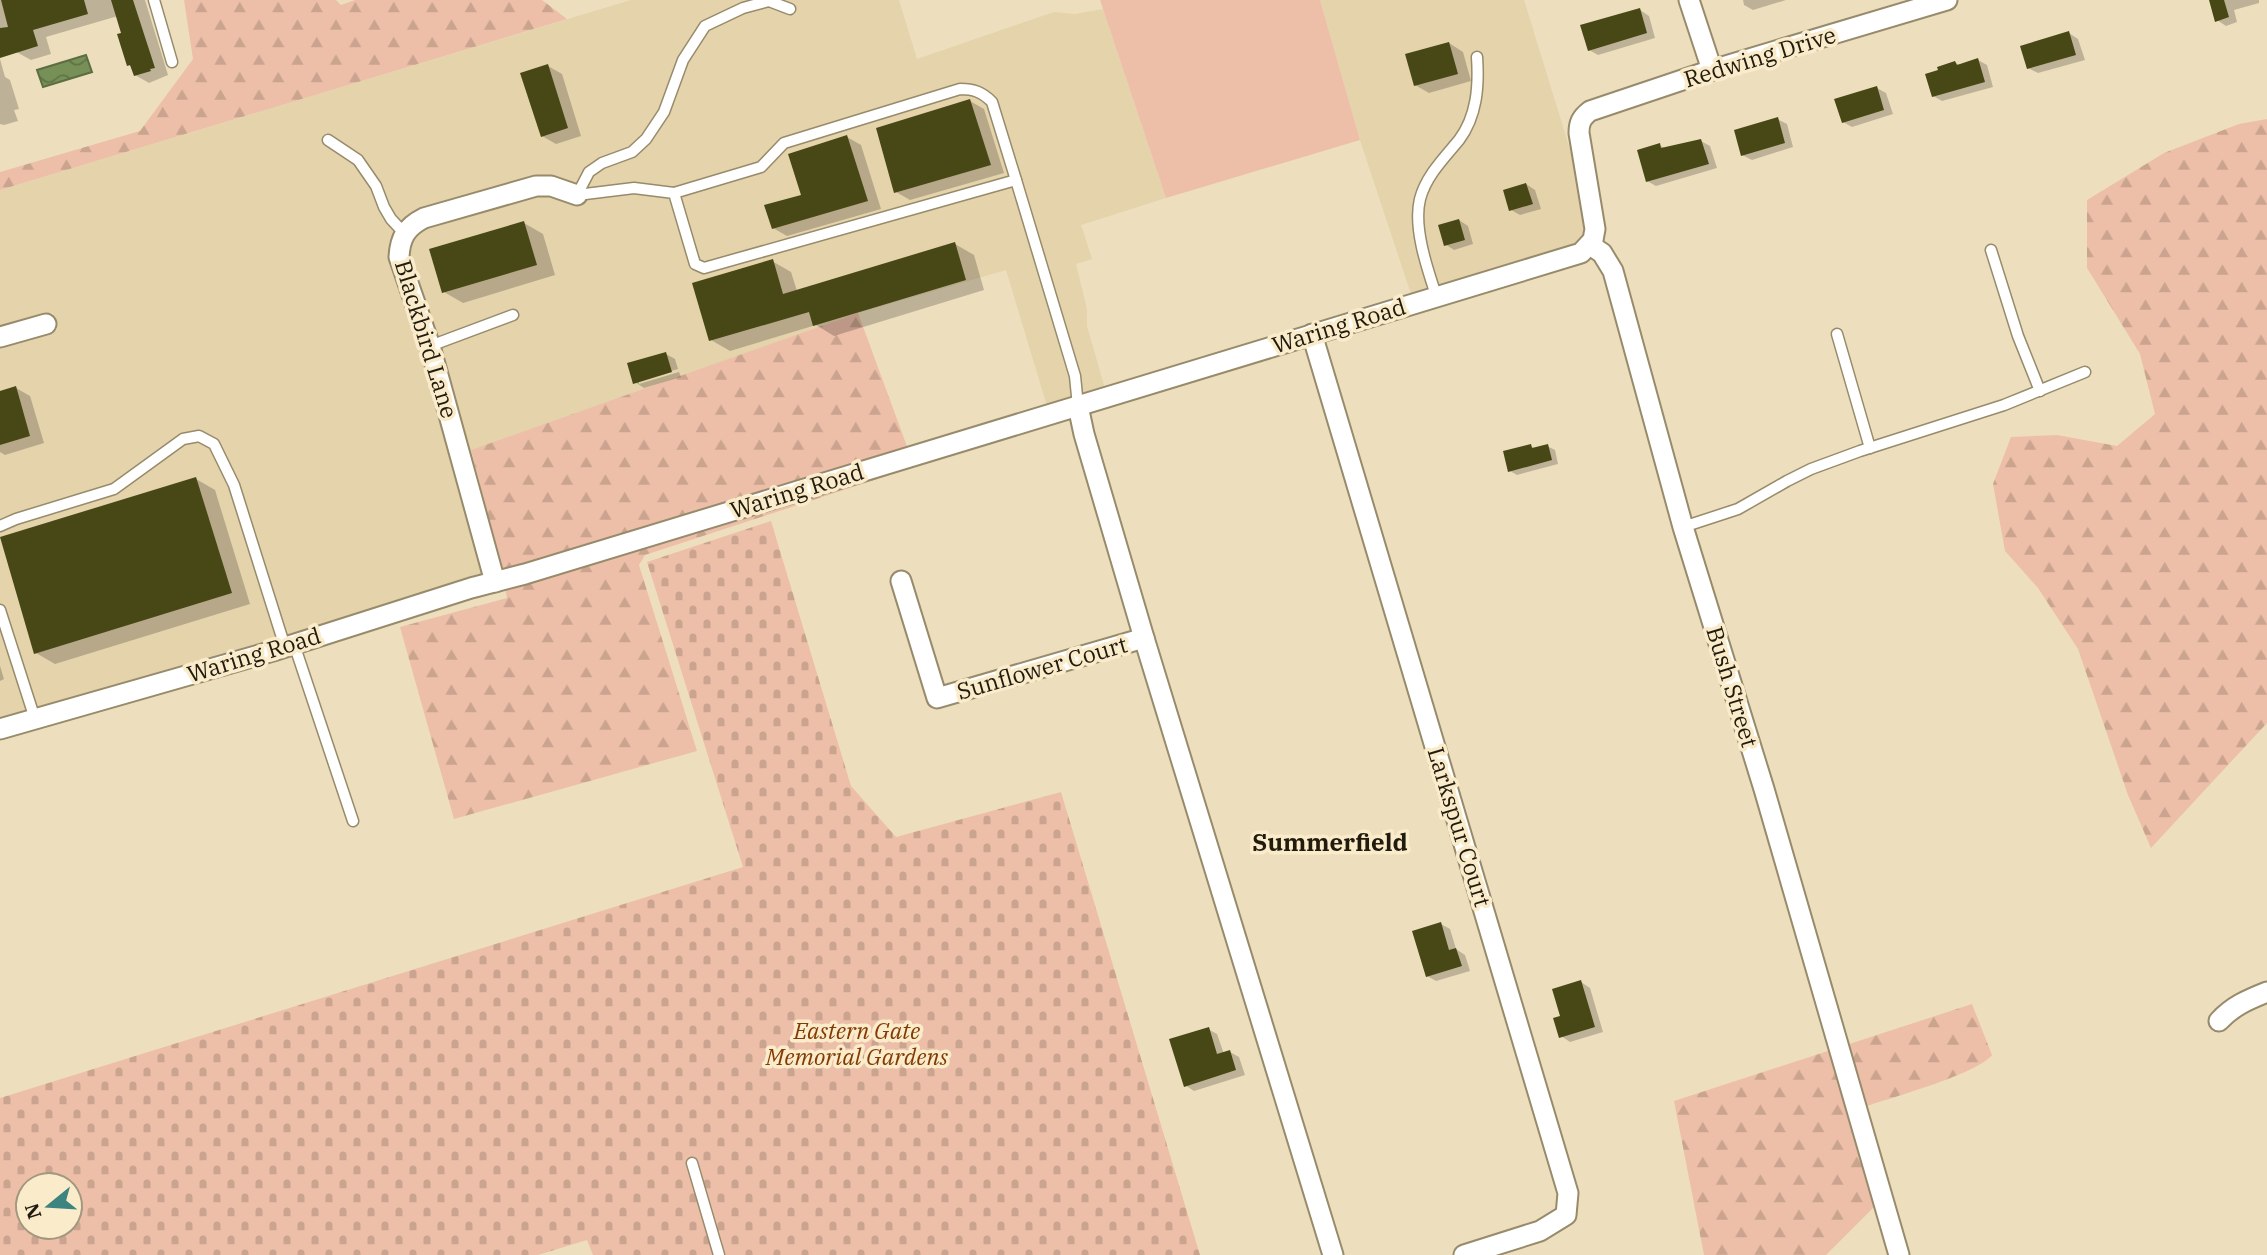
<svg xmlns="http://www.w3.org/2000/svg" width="2267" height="1255" viewBox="0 0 2267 1255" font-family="'IBM Plex Serif',serif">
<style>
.built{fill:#e4d3ab}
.grass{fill:#edbfa8}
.forest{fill:url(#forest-firs)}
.cemetery{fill:url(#cemetery-stones);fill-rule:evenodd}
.water{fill:url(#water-waves);stroke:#5c6d41;stroke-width:2}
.shadow{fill:#0003}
.building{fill:#484716}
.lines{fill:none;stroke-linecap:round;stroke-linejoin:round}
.service-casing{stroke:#978b6b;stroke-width:13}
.minor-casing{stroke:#978b6b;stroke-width:23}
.service{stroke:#fff;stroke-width:10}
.minor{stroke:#fff;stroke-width:19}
.labels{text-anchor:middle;stroke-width:7;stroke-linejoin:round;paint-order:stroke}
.street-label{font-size:23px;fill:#201b0e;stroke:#faecca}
.park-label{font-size:23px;font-style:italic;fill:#833904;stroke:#faecca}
.neighbourhood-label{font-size:24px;font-weight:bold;fill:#201b0e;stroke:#faecca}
</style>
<defs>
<pattern id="forest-firs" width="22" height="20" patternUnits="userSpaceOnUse" patternTransform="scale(1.75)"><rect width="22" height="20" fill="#edbfa8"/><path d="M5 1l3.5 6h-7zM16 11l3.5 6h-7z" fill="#cba48f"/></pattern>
<pattern id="cemetery-stones" width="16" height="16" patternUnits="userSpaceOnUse" patternTransform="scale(1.75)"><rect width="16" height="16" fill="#edbfa8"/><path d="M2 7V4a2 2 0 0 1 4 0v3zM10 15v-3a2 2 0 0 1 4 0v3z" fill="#cba48f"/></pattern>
<pattern id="water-waves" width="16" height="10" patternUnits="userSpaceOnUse" patternTransform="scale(1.75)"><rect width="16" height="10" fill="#769057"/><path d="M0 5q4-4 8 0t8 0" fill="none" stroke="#607546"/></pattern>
</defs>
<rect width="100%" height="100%" fill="#eddfbd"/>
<g class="built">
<path d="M631,0H899L917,59L1054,12L1075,14L1103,9L1166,198L1081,225L1092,259L1076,264L1087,309V326L1105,389L1047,406L1006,270L858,313L471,451L485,507L440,343L409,255L410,246L419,231L427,226L537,195H548L580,207L590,191L573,183L555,178L419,211L405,219L397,228L390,245L389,261L420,349L482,576L270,642L0,720V346L58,329L53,313L0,328V190Z"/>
<path d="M1320,0H1524L1572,156L1585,229L1584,238L1576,245L1411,294L1360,140Z"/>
</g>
<path class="grass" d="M1100,0H1320L1360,140L1166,198Z"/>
<g class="forest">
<path d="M184,0H336L341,5L355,0H542L567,19L0,190V172L140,131L193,59Z"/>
<path d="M2267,119V723L2151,848L2128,795L2078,649L2038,588L2005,551L1993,484L2011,437L2057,435L2117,446L2155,414L2140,354L2087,268V200L2164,153L2239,124Z"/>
<path d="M858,313L908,449L502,570L471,450Z"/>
<path d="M914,465V467L645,555L639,565L697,751L454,819L400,627L507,598L505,588Z"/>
<path d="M1972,1004L1992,1055C1976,1075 1886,1099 1858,1109L1883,1198L1826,1255H1704L1674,1101Z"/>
</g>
<path class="cemetery" d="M771,521L851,786L896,837L1061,792L1200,1255H593L587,1240L538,1255H0V1098L743,867L647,562ZM28,1185H70V1227H28Z"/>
<path class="water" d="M86,55L92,72L43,87L37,70Z"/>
<g class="shadow">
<path d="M0,0H145L168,75L149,83L135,75L133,67L128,65L118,16L46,37L51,54L31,60L0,43Z"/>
<path d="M1743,0H1786L1753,10L1744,5Z"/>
<path d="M2211,0H2259V3L2234,10L2237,22L2226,26L2217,20Z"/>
<path d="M1640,10L1649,16L1655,38L1598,55L1589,50Z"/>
<path d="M2069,33L2078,39L2085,60L2038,73L2028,68Z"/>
<path d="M1449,43L1463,52L1471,81L1429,93L1415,85Z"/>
<path d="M0,59L5,77L10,80L19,109L14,110L18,121L4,125L0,124Z"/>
<path d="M1978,60L1987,65L1993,87L1942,101L1933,96L1955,63L1960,65Z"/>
<path d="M548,66L562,74L581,136L556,144L542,136Z"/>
<path d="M1877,88L1886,93L1893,114L1852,127L1843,122Z"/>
<path d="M970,101L984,109L1004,173L910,200L896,192Z"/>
<path d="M1777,119L1787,124L1793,147L1752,160L1742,155Z"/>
<path d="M847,137L861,145L881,209L787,236L773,228L803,196Z"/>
<path d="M1701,141L1710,146L1717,168L1656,186L1647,181L1659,145L1666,149Z"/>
<path d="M1526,184L1535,190L1541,209L1520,215L1511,210Z"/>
<path d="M1459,220L1468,226L1473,244L1454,250L1445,244Z"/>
<path d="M524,223L543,234L555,275L463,303L444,292Z"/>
<path d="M955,244L974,255L984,290L834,336L816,325L730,351L711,340L772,261L791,272L797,291Z"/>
<path d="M666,354L675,359L678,369L639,380V384L679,372L681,377L644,388L635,382Z"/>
<path d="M16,388L30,396L44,443L5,455L0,452V393Z"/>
<path d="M1531,446L1535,449L1547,446L1555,450L1558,464L1517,475L1510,471Z"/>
<path d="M196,479L215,490L250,604L55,664L36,653Z"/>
<path d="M0,666L4,679L0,681Z"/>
<path d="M1441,924L1450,929L1456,949L1465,955L1470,971L1436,981L1427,976Z"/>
<path d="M1581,982L1590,988L1603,1032L1570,1042L1561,1036Z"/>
<path d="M1208,1029L1217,1034L1224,1054L1230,1052L1239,1057L1245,1075L1194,1091L1185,1085Z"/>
</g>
<g class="building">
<path d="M1,0H84L88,14L33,30L38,46L0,58V28L8,27Z"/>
<path d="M111,0H133L155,68L150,69L151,71L134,76L130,65L127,66L117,34L121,33Z"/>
<path d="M2209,0H2224L2229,17L2215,22Z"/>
<path d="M1640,8L1647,33L1588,51L1580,25Z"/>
<path d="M2069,31L2076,55L2027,69L2020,46Z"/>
<path d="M1449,42L1458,74L1414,86L1405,54Z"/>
<path d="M1978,58L1985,82L1932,97L1925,74L1938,70L1937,67L1955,61L1957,65Z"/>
<path d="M548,64L568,128L541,137L520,73Z"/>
<path d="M1877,86L1884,110L1842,123L1834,99Z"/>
<path d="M970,99L991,165L894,193L876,128Z"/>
<path d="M1778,117L1785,143L1741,156L1734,130Z"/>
<path d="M847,135L868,201L772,229L764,205L801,195L788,154Z"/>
<path d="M1701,139L1709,164L1646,182L1637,150L1660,143L1661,148Z"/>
<path d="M1526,183L1533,204L1509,211L1503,190Z"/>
<path d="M1459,219L1465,240L1444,246L1438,225Z"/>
<path d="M524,221L537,265L442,293L429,249Z"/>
<path d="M955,242L966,280L813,326L809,312L709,341L692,283L773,259L783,294Z"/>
<path d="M666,352L672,372L633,384L627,363Z"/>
<path d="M16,386L30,436L0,445V391Z"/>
<path d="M1531,444L1532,448L1548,444L1552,460L1508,472L1503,451Z"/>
<path d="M196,477L232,593L34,654L0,537Z"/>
<path d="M1441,922L1449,950L1456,948L1462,966L1426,977L1412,931Z"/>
<path d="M1581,980L1595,1027L1559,1038L1553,1018L1560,1016L1552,989Z"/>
<path d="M1209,1027L1217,1054L1230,1050L1236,1070L1184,1087L1169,1039Z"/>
</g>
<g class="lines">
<g class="service-casing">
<g id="service">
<path d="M154,0L172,62"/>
<path d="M328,140L358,160L376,186L384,207L391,219L404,233"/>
<path d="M674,193L761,167L784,143L960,89C974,89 982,92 992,102L1016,180"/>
<path d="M577,195L634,188L674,193L695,264L704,268L1016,180L1075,376L1078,406"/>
<path d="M577,195L589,172L602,163L632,152L646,139L664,112L683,60L705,26L743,8L769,1L790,9"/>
<path d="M1991,250L2018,336L2040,391"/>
<path d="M1436,295C1427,268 1413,227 1420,199C1426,176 1444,158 1459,140C1477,116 1479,86 1477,57"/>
<path d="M1837,334L1870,448"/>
<path d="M430,346L513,315"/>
<path d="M0,526L16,519L114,489L183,439L199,436L214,444L234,485L285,647"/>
<path d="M1683,527L1738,509L1787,481L1811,469L1860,451L2004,405L2085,372"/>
<path d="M0,610L35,719"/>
<path d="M294,644L353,821"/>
<path d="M692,1163L719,1255"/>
</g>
</g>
<g class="minor-casing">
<g id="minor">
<path d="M1689,0L1712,70"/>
<path d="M1590,245L1602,253L1613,271L1683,527L1764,789L1899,1255"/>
<path d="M1312,334L1568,1193L1566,1215L1540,1231L1464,1255"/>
<path d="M0,337L46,324"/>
<path d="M1078,406L1084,434L1144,638L1333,1255"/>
<path d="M901,581L937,698L1144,638"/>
<path d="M495,582L430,346L399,257C400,238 406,227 424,218L536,186H551L577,195"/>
<path d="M0,729L273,651L471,588L525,574L1581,253L1593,240L1595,229L1579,133C1579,123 1581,118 1590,111L1712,70L1947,0"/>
<path d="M2219,1021C2233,1006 2247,1000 2267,992"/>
</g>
</g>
<use href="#service" class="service"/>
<use href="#minor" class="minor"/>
</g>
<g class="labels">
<g class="street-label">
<text transform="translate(1760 57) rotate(-17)" y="8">Redwing Drive</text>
<text transform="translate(1339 326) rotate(-17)" y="8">Waring Road</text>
<text transform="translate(426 339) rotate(73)" y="8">Blackbird Lane</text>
<text transform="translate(797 491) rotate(-17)" y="8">Waring Road</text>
<text transform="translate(254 655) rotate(-17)" y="8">Waring Road</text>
<text transform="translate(1042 668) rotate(-16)" y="8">Sunflower Court</text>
<text transform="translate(1732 687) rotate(73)" y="8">Bush Street</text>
<text transform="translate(1459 827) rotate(73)" y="8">Larkspur Court</text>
</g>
<g class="park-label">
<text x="857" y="1039">Eastern Gate<tspan x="857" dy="26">Memorial Gardens</tspan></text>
</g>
<g class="neighbourhood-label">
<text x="1330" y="851">Summerfield</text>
</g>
</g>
<g transform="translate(49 1206) rotate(252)"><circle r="33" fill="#faecca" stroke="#a3987f" stroke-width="2"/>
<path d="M0-5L12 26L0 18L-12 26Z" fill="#3c847f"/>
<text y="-10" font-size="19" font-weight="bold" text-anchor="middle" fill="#201b0e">N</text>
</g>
</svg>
